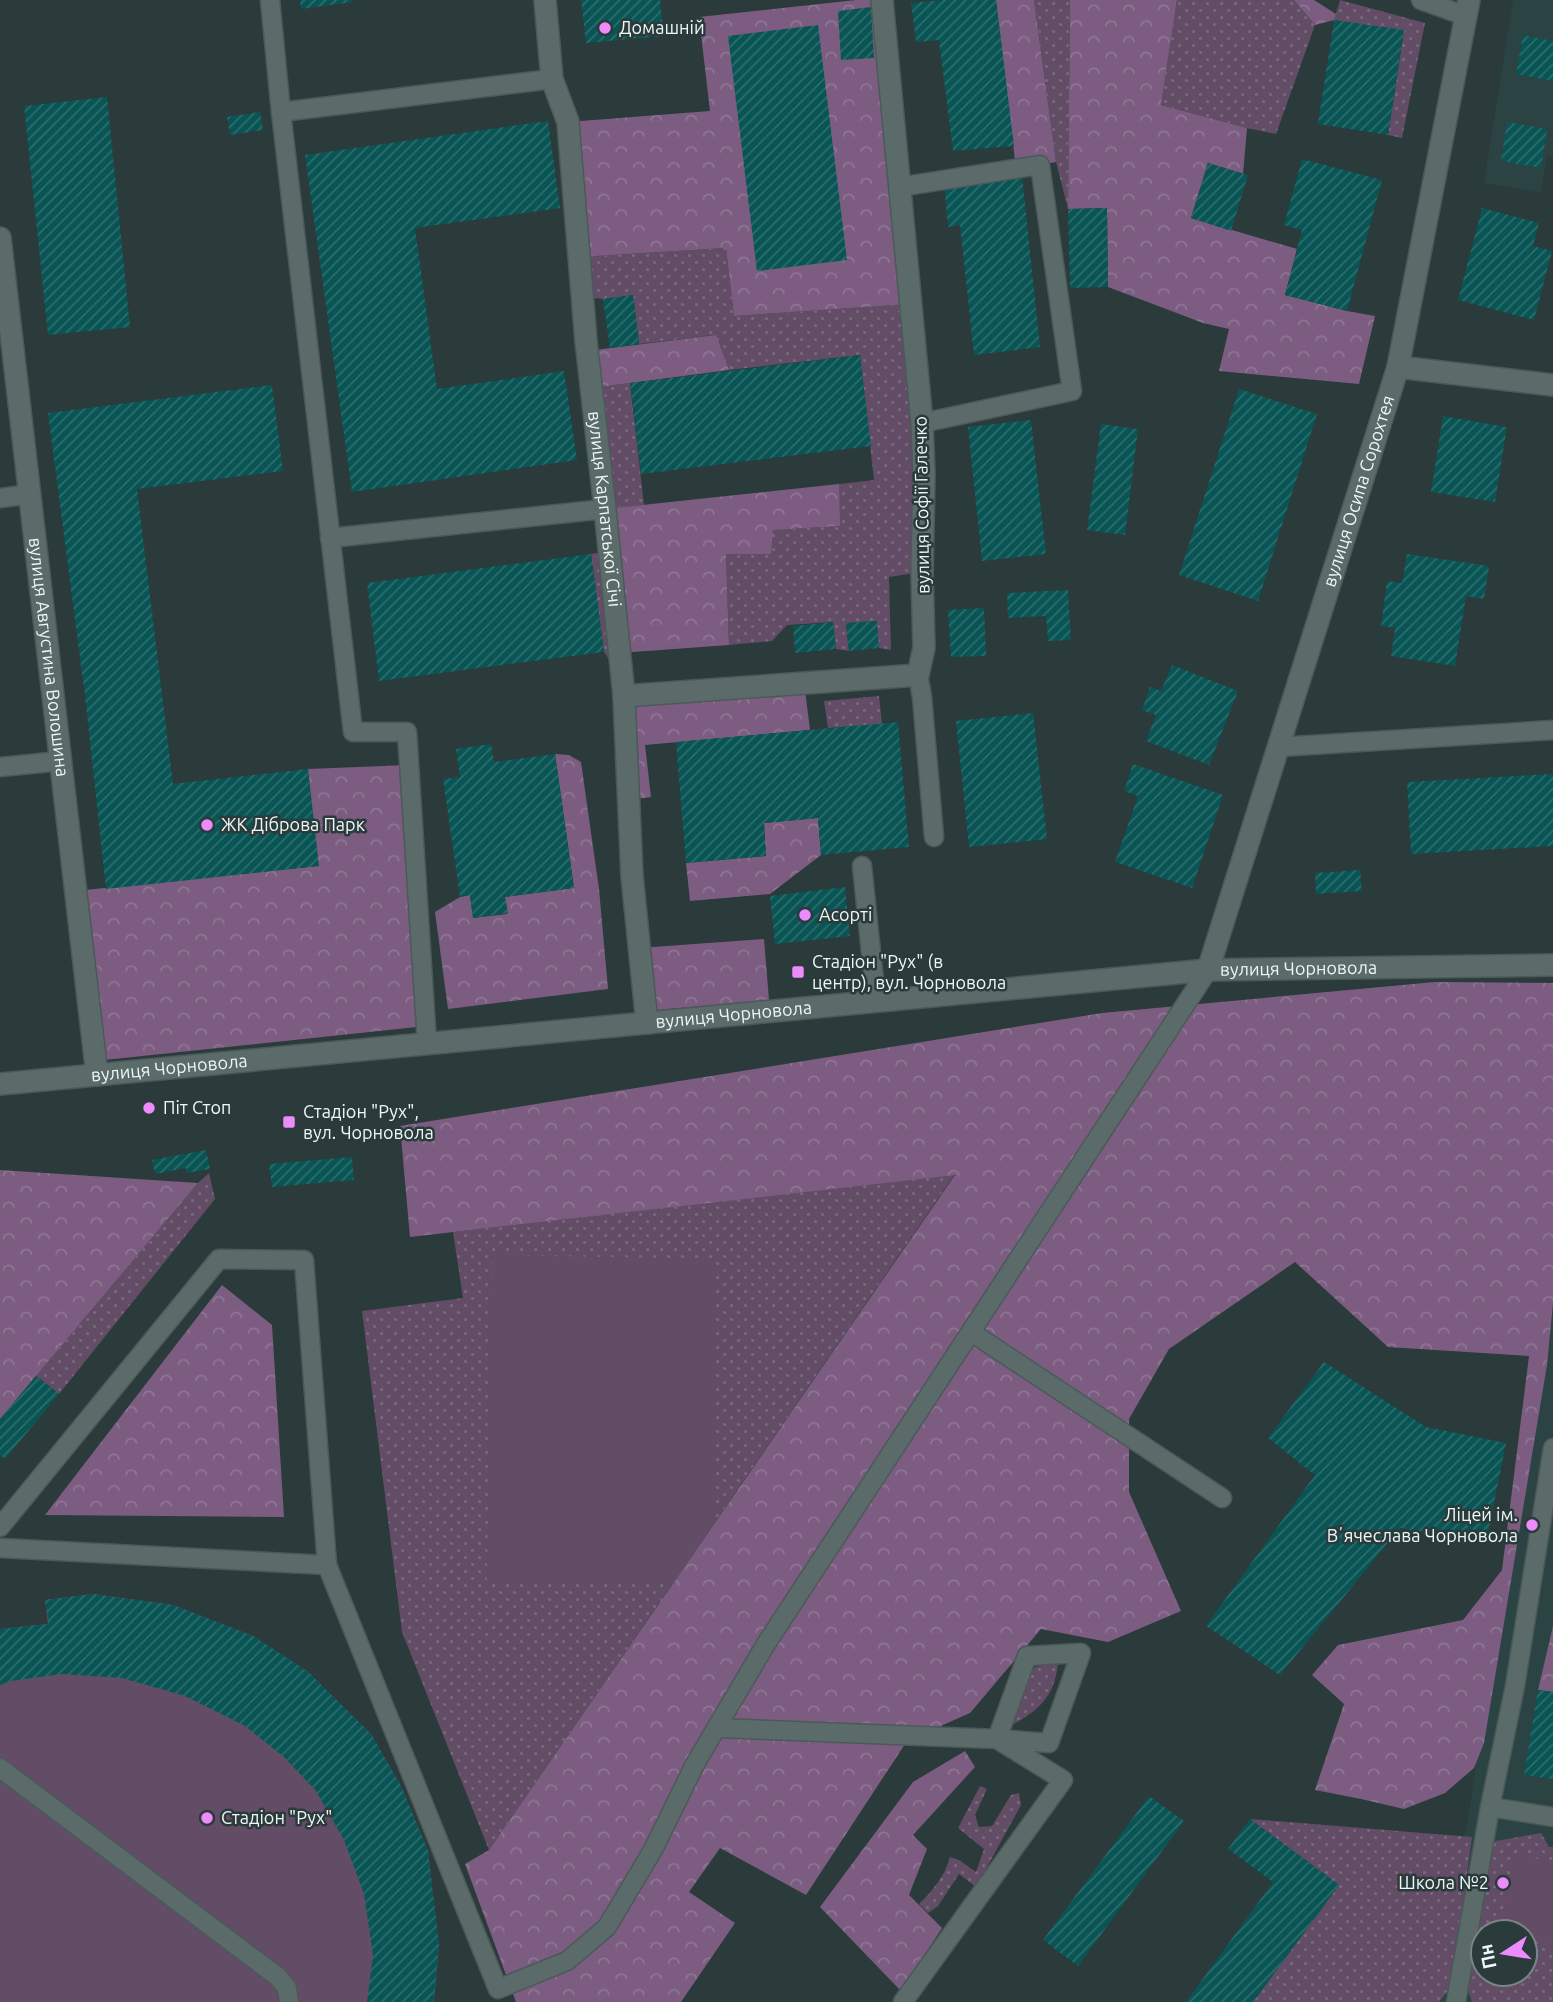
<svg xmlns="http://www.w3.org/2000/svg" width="1553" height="2002" viewBox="0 0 1553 2002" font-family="Ubuntu,sans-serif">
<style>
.built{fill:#2b4443;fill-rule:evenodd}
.green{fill:url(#green-dots);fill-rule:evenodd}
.forest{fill:url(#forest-crowns)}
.pitch{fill:#624c66}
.building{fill:url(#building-hatch)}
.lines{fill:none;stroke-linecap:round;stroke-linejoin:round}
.lane-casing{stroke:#4c5959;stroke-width:21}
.street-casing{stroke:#4c5959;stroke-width:24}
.secondary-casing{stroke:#4c5959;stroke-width:24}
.lane{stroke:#5a6b6a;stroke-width:18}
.street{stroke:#5a6b6a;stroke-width:21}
.secondary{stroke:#5a6b6a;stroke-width:21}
.poi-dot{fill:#ec8cfb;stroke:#2b3a3a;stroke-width:2.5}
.labels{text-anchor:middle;stroke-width:5;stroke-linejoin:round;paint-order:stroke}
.poi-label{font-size:18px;fill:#edf7f7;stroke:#2b3a3a;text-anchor:start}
.street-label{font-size:18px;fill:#edf7f7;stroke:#2b3a3a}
</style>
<defs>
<pattern id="green-dots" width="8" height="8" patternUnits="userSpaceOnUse" patternTransform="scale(1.75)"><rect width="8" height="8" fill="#624c66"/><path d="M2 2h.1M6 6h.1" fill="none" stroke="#79677d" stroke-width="1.8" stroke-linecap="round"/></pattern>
<pattern id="forest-crowns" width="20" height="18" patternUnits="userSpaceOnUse" patternTransform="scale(1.75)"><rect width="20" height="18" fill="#7c5d81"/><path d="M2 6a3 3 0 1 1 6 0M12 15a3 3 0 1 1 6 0" fill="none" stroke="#8f7594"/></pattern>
<pattern id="building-hatch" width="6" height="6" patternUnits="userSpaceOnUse" patternTransform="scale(1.75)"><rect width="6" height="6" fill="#095454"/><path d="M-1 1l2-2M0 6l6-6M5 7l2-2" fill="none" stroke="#2d6d6d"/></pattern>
</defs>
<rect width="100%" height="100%" fill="#2b3a3a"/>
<g class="built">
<path d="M1513,0H1553V156L1547,155L1541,193L1484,183Z"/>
<path d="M1553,1229V2002H1414L1429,1982L1468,1820ZM1483,1932H1525V1974H1483Z"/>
</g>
<g class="green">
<path d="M1034,0H1070L1068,209L1056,162Z"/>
<path d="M1177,0H1294L1315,25L1276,134L1247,128L1161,105Z"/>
<path d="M1340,0L1425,23L1402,138L1388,135L1404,31L1334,20Z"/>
<path d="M726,248L734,316L910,304L922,572L889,577L891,650L879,648L876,621L846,623L849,651L836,649L833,622L787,625L772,641L729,645L726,554L772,530L839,526V484L874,480L860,355L729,370L715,335L639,344L633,295L603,299L583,297L579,257Z"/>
<path d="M630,383L644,505L605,509L592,388Z"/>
<path d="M602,552L617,671L604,652L591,554Z"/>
<path d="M879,696L882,724L828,728L824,701Z"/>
<path d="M209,1173L215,1199L59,1394L36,1376L198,1183Z"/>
<path d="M955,1174L489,1850L402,1632L362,1311L463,1298L453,1232Z"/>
<path d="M1058,1662C1055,1696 1040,1710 1010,1726L1019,1691L1035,1667Z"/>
<path d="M980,1786L987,1789L975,1815L979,1827L992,1826L1011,1795L1019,1793L1021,1805L976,1887L959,1874L938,1906L928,1913L919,1904C933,1890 945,1876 950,1857L959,1860L976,1872L984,1849L958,1828Z"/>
<path d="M1250,1819L1472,1837L1452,1985L1439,2002H1253L1339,1885Z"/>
<path d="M1541,1833L1549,1847H1553V2002H1472L1465,1982L1490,1842ZM1483,1932H1525V1974H1483Z"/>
</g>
<g class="forest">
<path d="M856,0H882L910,304L734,316L726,248L579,257L568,122L710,111L699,17Z"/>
<path d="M996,0H1034L1056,162L1016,169Z"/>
<path d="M1070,0H1177L1161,105L1247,128L1243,174L1208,163L1191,218L1297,249L1285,295L1347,311L1375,316L1359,384L1219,371L1229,329L1203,323L1108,287L1107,208L1068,209Z"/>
<path d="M1294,0H1314L1336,14L1334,20L1315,25Z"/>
<path d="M716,335L729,370L592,388L587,351Z"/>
<path d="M839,484L840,526L773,530L771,554H726L729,645L619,653L605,509Z"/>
<path d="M804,682L810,730L645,745L651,797L628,800L624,696Z"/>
<path d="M555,754L569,755L581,762L599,889L608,989L448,1009L435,912L460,897L470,895L473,918L507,914L505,897L574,888Z"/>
<path d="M409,765L426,1026L95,1061L75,891L318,866L308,769Z"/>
<path d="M818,818L821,855L770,894L690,901L686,863L766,856L764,823Z"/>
<path d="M764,939L769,1000L646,1011L639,948Z"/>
<path d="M1435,982L1553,983V1303L1547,1365L1484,1743L1474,1768L1445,1793L1404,1809L1361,1799L1315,1790L1344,1704L1312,1675L1338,1645L1463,1620L1502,1570L1529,1356L1388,1347L1295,1262L1169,1349L1129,1419V1492L1181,1611L1108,1642L1041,1629L970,1713L907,1741L806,1895L720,1848L689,1892L735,1923L681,2002H516L465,1864L489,1850L955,1175L410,1237L400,1126L1102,1013Z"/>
<path d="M0,1170L198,1183L0,1419Z"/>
<path d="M222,1285L272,1325L284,1517L45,1515Z"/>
<path d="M1553,1626V1692L1538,1690Z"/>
<path d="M965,1751L975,1767L913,1835L927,1849L909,1895L942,1928L901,1991L820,1907L913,1782Z"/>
</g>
<g class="pitch">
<path d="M493,1255L716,1259L712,1526L673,1584L487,1581Z"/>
<path d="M93,1594L173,1605L253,1636L307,1671L371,1734L401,1786L428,1851L439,1946L434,2002H0V1629L48,1624L45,1600Z"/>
<path d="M1515,1855L1553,1861V1944L1525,1940V1932H1502Z"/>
</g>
<g class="building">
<path d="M300,0H353V2L301,9Z"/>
<path d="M581,0H660L664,36L586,43Z"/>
<path d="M942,0H996L1014,146L953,151L939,40L916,42L911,3Z"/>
<path d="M871,7L874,58L841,60L838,11Z"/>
<path d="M1334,20L1404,30L1388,135L1318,124Z"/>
<path d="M818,25L847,260L757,271L728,36Z"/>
<path d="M1523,35L1553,41V81L1516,74Z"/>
<path d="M107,97L130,327L48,335L24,106Z"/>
<path d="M260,112L263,130L230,135L227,117Z"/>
<path d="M548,121L560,208L415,228L437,389L564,371L577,460L352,492L305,155Z"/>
<path d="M1507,122L1547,129L1541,168L1501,161Z"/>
<path d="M1302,159L1382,180L1347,311L1285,295L1302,230L1284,225Z"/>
<path d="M1208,163L1248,175L1231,231L1191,218Z"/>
<path d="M1022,176L1040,347L974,355L960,225L948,227L944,184Z"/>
<path d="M1107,208L1108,287L1070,288L1068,209Z"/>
<path d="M1482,208L1539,223L1533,246L1552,251L1534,320L1458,300Z"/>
<path d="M633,295L639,344L610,348L603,299Z"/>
<path d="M860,355L871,446L641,474L630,383Z"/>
<path d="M272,385L283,471L137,489L173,784L308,769L319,866L106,889L85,696L48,413Z"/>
<path d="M1239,389L1317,414L1258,601L1179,575Z"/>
<path d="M1443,416L1507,427L1495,502L1431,492Z"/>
<path d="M1031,420L1046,554L982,561L968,427Z"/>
<path d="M1101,424L1138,429L1125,535L1087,530Z"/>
<path d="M591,554L604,652L379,681L367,583Z"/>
<path d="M1407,554L1489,566L1484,599L1466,596L1455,666L1391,656L1395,628L1381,626L1387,581L1402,583Z"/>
<path d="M1068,590L1071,640L1048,641L1046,616L1008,618L1007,593Z"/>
<path d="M984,608L986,656L951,657L948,610Z"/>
<path d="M877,621L879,648L849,651L846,623Z"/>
<path d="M833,622L836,649L795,653L793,626Z"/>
<path d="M1172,665L1238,691L1209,765L1146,741L1156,715L1142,710L1150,687L1161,691Z"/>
<path d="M1033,713L1047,839L969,847L956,721Z"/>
<path d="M898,722L909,847L821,855L818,818L764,823L766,856L686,863L676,742Z"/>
<path d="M491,744L494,762L555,754L574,888L505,897L508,913L473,918L470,895L460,897L443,779L460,777L456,749Z"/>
<path d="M1133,764L1223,795L1192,888L1115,862L1138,796L1124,791Z"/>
<path d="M1553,774V846L1411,854L1407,782Z"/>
<path d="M1360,870L1362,891L1316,894L1315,873Z"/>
<path d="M845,887L850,936L775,944L770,896Z"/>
<path d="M206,1150L210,1169L187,1173L186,1168L155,1174L152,1160Z"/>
<path d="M352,1157L354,1180L272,1187L269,1164Z"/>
<path d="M1324,1362L1426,1427L1506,1443L1486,1543L1400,1528L1280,1675L1206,1626L1315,1475L1268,1438Z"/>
<path d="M36,1376L59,1394L5,1459L0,1455V1419Z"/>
<path d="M93,1594L173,1605L253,1636L307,1671L371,1734L401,1786L428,1851L439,1946L434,2002H367L373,1955L364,1894L344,1840L316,1791L284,1757L245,1726L185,1696L122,1678L62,1674L11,1681L0,1685V1629L49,1624L45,1600Z"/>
<path d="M1538,1690L1553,1692V1779L1524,1775Z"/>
<path d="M1149,1796L1184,1821L1078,1966L1043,1940Z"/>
<path d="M1250,1819L1339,1885L1253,2002H1186L1273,1882L1228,1849Z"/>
</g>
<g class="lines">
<g class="lane-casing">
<g id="lane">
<path d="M270,0L281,112L353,732H407L427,1044"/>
<path d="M1421,0L1466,16"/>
<path d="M281,112L552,79"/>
<path d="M899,187L1040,165L1072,391L922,423"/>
<path d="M0,498L30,494"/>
<path d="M330,538L605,509"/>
<path d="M918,675L922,697L934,837"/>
<path d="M1278,747L1553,730"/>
<path d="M0,767L61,761"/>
<path d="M862,866L876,1000"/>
<path d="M971,1332L1222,1498"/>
<path d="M1553,1448L1515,1686L1490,1807L1553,1817"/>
<path d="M0,1527L219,1259L304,1260L327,1565"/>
<path d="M0,1548L327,1565L498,1989L567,1961L607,1927L654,1848L695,1764L766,1644L1208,970"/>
<path d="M717,1728L997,1739L1027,1656L1081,1653L1049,1743L997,1739L1063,1780L903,2002"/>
<path d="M0,1768L278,1977L287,1988L289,2002"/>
<path d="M1456,2002L1490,1807"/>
</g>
</g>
<g class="street-casing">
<g id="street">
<path id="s1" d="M545,0L552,79L568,122L586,341L605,509L624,696L632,876L647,1023"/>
<path id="s2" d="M0,238L97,1075"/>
<path d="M1398,367L1553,385"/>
<path d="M624,696L918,675L924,648L922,572L924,475L922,423L882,0"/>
</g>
</g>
<g class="secondary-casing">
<g id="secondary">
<path id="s3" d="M1208,970L1398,367L1469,0"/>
<path id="s4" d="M0,1084L1208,970L1553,965"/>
</g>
</g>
<use href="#lane" class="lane"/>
<use href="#street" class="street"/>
<use href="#secondary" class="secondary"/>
</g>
<g class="poi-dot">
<circle cx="605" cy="28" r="7"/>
<circle cx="207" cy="825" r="7"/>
<circle cx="805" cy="915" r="7"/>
<rect x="791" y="965" width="14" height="14" rx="3.5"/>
<circle cx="149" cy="1108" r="7"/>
<rect x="282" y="1115" width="14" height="14" rx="3.5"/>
<circle cx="1532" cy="1525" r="7"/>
<circle cx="207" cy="1818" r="7"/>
<circle cx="1503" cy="1883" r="7"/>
</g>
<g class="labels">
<g class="poi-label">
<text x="619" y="34">Домашній</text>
<text x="221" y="831">ЖК Діброва Парк</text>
<text x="819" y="921">Асорті</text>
<text x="812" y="968">Стадіон "Рух" (в<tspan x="812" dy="21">центр), вул. Чорновола</tspan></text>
<text x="163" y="1114">Піт Стоп</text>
<text x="303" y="1118">Стадіон "Рух",<tspan x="303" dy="21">вул. Чорновола</tspan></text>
<text x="1518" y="1521" text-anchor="end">Ліцей ім.<tspan x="1518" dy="21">Вʼячеслава Чорновола</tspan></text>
<text x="221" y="1824">Стадіон "Рух"</text>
<text x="1489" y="1889" text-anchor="end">Школа №2</text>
</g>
<g class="street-label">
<text dy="6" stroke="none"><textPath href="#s3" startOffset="502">вулиця Осипа Сорохтея</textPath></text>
<text transform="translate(922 505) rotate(-91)" y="6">вулиця Софії Галечко</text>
<text dy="6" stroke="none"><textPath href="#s1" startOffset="514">вулиця Карпатської Січі</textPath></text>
<text dy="6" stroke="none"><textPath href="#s2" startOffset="422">вулиця Августина Волошина</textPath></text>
<text dy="6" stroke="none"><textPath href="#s4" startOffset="1304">вулиця Чорновола</textPath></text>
<text dy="6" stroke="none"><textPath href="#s4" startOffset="737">вулиця Чорновола</textPath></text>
<text dy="6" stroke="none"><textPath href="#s4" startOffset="170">вулиця Чорновола</textPath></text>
</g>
</g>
<g transform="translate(1504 1953) rotate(258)"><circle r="33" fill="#2b3a3a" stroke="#798686" stroke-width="2"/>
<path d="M0-5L12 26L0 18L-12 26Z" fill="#ec8cfb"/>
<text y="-10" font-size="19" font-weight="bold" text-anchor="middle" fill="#edf7f7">Пн</text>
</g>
</svg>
